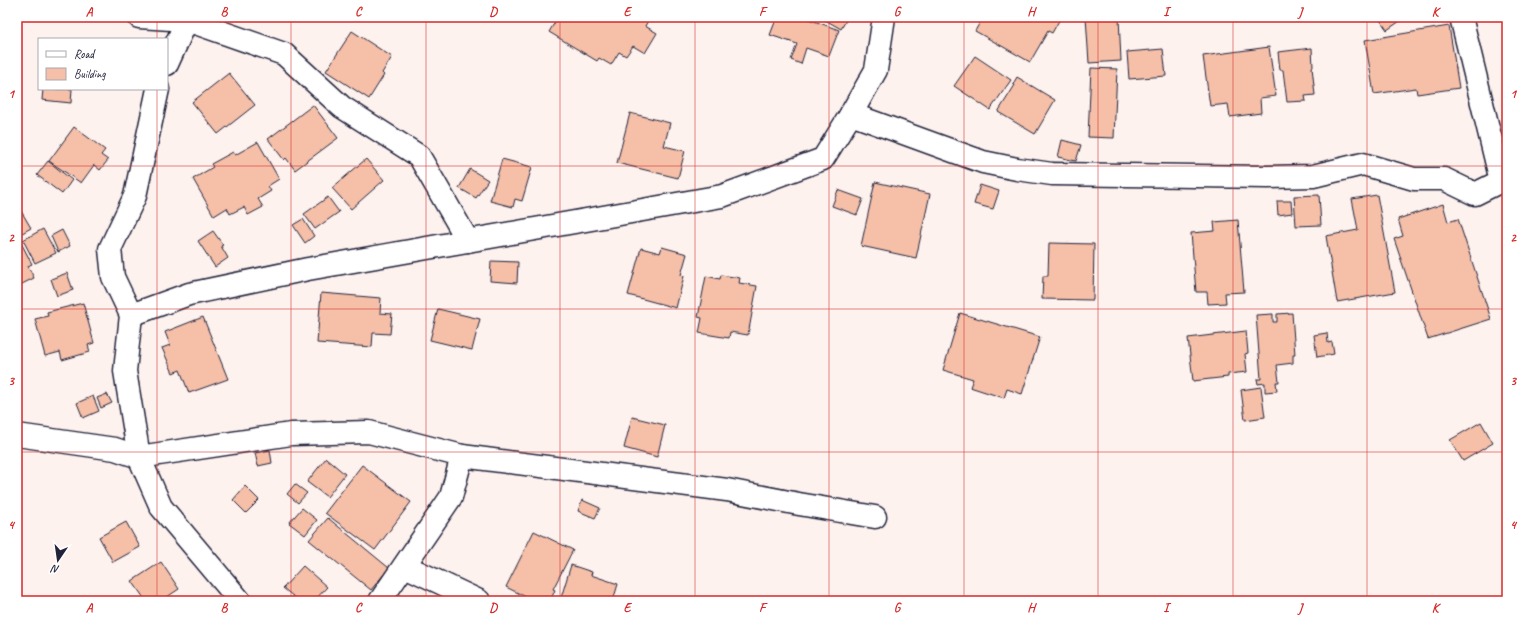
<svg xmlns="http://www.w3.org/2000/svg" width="1524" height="618" viewBox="0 0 1524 618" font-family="Caveat,sans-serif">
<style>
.building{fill:#f5bfa8;stroke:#22223b}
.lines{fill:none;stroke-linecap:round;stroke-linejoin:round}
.minor-casing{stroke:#22223b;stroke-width:25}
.minor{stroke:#fff;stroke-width:22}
.grid{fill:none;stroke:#d62828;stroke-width:1;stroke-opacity:0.55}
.neatline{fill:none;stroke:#d62828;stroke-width:1.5}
.grid-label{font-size:13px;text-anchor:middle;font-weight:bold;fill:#d62828}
</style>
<rect width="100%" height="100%" fill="#fdf2ee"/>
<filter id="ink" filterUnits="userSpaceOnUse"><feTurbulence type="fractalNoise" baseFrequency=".025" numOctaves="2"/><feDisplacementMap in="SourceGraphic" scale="8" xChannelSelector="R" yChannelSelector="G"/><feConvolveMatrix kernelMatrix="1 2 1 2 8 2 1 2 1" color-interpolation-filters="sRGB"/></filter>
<g filter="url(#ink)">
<g class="building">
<path d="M558,17H645L649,19L645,26L657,33L645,53L633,46L626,56L619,52L611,65L599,58L597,61L549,32Z"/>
<path d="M777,17H803L839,30L829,56L806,48L801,64L791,60L797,44L770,35Z"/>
<path d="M820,17H848L841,29Z"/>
<path d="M983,17H1061L1052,33L1048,31L1030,62L975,31Z"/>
<path d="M1086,17H1119L1121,61L1089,63Z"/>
<path d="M1378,17H1406L1387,30Z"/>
<path d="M1449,26L1459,88L1417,94L1416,88L1374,94L1365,40Z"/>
<path d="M352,31L392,57L382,73L384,75L369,99L326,71Z"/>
<path d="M1269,47L1276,96L1260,98L1261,113L1230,117L1228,104L1210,106L1203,56Z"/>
<path d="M1312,48L1313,67H1312L1315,95L1305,96L1306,101L1287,102L1283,70H1280L1278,52Z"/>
<path d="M1163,49L1166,76L1129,79L1127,52Z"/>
<path d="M975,56L1011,80L990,110L954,86Z"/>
<path d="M1091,68L1117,69L1114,138L1088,137Z"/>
<path d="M229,73L255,105L218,134L192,102Z"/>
<path d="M1017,77L1055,100L1035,134L998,112L1015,85L1013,84Z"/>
<path d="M43,89H72L71,103L42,100Z"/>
<path d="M313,105L338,138L295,170L286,158L284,160L268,139Z"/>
<path d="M630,113L670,123L664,146L685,151L678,178L617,163Z"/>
<path d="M74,127L105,150L101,155L108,160L100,170L94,165L81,183L49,161Z"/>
<path d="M1062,140L1081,145L1076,161L1058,157Z"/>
<path d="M258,142L279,179L268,186L271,191L258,199L263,207L248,215L244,207L230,214L227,208L214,216L193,179L213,167L211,164L233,152L235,155Z"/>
<path d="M366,159L384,180L351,209L332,188Z"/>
<path d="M502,159L532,167L522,201L515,199L513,207L490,201Z"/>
<path d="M48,161L72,180L62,194L37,175Z"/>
<path d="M470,169L488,180L476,198L459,188Z"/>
<path d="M875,182L930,194L916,258L861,246Z"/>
<path d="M980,185L999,191L993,209L974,204Z"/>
<path d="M838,190L863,199L857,215L832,206Z"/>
<path d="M1319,195L1321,225L1296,226L1294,196Z"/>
<path d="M1377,195L1395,292L1337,302L1326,236L1358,230L1352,199Z"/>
<path d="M328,197L339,212L315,229L304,214Z"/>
<path d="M1277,201H1291L1292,213L1278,215Z"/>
<path d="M17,204L31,228L17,236Z"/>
<path d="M1443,204L1448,222L1458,219L1491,319L1428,339L1394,239L1403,236L1398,219Z"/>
<path d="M303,219L314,236L305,243L293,225Z"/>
<path d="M1238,220L1244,292L1225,293L1226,303L1208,304L1207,292H1196L1191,233L1215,231L1214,222Z"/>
<path d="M43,229L56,253L35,263L23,240Z"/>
<path d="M62,230L70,246L58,252L51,236Z"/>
<path d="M213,231L223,245L221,246L228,258L215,267L198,241Z"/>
<path d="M19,239L32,264L28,266L34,278L18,286L17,283V240Z"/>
<path d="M1049,243L1094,244L1093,300L1042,299L1043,276H1048Z"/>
<path d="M662,247L687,254L681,275L684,276L676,308L628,295L641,248L660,253Z"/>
<path d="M491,261L518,262L517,283L490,281Z"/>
<path d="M67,273L73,290L57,296L51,279Z"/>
<path d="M721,275L740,278L739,283L757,286L748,335L730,332L729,338L699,333L702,318L698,317L706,276L720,279Z"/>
<path d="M321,293L381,298L380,313L392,314L390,334L373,333L372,347L317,343Z"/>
<path d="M83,303L94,343L88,345L90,352L62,360L60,352L45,356L35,319L48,316L47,312Z"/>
<path d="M438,309L480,319L472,350L430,340Z"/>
<path d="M960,313L1040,337L1022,394L1007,389L1004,398L970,387L973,379L943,370Z"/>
<path d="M1292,313L1295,355H1293V363L1277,365L1279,382H1276L1277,391L1265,392V383L1258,384L1257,379H1261L1256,315L1273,314V322H1277V314Z"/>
<path d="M203,317L228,379L189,393L180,370L173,373L162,348L170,345L165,332Z"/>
<path d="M1246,331L1248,353L1245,354L1247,372L1228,374V377L1193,381L1188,338Z"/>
<path d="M1327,333L1328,343L1332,342L1334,354L1317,357L1314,335Z"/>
<path d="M1261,387L1265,417L1245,420L1241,390Z"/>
<path d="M107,394L112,403L101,408L97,398Z"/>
<path d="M93,396L99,411L83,418L77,403Z"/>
<path d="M632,417L665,425L657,457L624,448Z"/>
<path d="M1481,422L1493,443L1463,461L1450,440Z"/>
<path d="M270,450L272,463L258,466L255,453Z"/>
<path d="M326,458L345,474L327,497L307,482Z"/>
<path d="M362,465L411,502L375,550L325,513Z"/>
<path d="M295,484L307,493L298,503L287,494Z"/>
<path d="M245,486L259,500L246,513L233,500Z"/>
<path d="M582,500L600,508L595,518L578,511Z"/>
<path d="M302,508L317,520L305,535L289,523Z"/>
<path d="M328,518L389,568L371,590L309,540Z"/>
<path d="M126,522L140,547L113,562L99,537Z"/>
<path d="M534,531L573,550L553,589L555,590L550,601H534L506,587Z"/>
<path d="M161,562L179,589L161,601H146L132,581Z"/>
<path d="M571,565L592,572L591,575L618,584L613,601H560Z"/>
<path d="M303,566L327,587L314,601H299L283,588Z"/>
</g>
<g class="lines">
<g class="minor-casing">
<g id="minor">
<path d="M139,17L187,20L284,54L342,107L419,156L468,241"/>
<path d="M167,64L187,20"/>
<path d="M158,89L135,196L110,249L113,277L131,315L125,371L139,457L161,507L240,601"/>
<path d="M851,114L876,70L884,17"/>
<path d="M131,315L189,294L308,269L722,196L823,159L851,114L983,162L1017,169L1052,174L1268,177L1313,176L1363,164L1414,179H1444L1475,194L1501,181L1461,17"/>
<path d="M17,435L115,449L139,457L291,434L369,432L462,456L451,497L380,601"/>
<path d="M462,456L727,490L799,504L875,517"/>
<path d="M405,566L479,601"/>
</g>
</g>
<use href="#minor" class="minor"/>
</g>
</g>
<path class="grid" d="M157,17V39M291,17V601M426,17V601M560,17V601M695,17V601M829,17V601M964,17V601M1098,17V601M1233,17V601M1367,17V601M157,89V601M17,166H1507M17,309H1507M17,452H1507"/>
<rect width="1524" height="618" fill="none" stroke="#fff" stroke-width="44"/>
<rect x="38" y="38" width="130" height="52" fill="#ffffff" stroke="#a7a7b1"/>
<rect x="46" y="51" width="20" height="6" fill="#ffffff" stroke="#a7a7b1"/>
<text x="74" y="58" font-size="12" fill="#22223b">Road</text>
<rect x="46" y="68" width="20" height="12" fill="#f5bfa8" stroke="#a7a7b1"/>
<text x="74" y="78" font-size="12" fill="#22223b">Building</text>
<g transform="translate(58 560) rotate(193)" stroke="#ffffff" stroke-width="3" paint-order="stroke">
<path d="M0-3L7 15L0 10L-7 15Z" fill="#22223b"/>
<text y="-6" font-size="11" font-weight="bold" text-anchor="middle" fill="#22223b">N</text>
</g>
<rect x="22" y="22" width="1480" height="574" class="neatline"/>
<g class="grid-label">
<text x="89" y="16">A</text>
<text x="224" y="16">B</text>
<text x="358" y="16">C</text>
<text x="493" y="16">D</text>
<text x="627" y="16">E</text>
<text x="762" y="16">F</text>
<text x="897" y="16">G</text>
<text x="1031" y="16">H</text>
<text x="1166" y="16">I</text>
<text x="1300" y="16">J</text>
<text x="1435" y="16">K</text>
<text x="11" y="98">1</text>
<text x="1513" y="98">1</text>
<text x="11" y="242">2</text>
<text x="1513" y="242">2</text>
<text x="11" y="385">3</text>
<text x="1513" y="385">3</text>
<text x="11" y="529">4</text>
<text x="1513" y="529">4</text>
<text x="89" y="612">A</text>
<text x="224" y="612">B</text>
<text x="358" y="612">C</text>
<text x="493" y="612">D</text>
<text x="627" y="612">E</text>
<text x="762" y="612">F</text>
<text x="897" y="612">G</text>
<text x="1031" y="612">H</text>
<text x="1166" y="612">I</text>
<text x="1300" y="612">J</text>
<text x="1435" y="612">K</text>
</g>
</svg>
